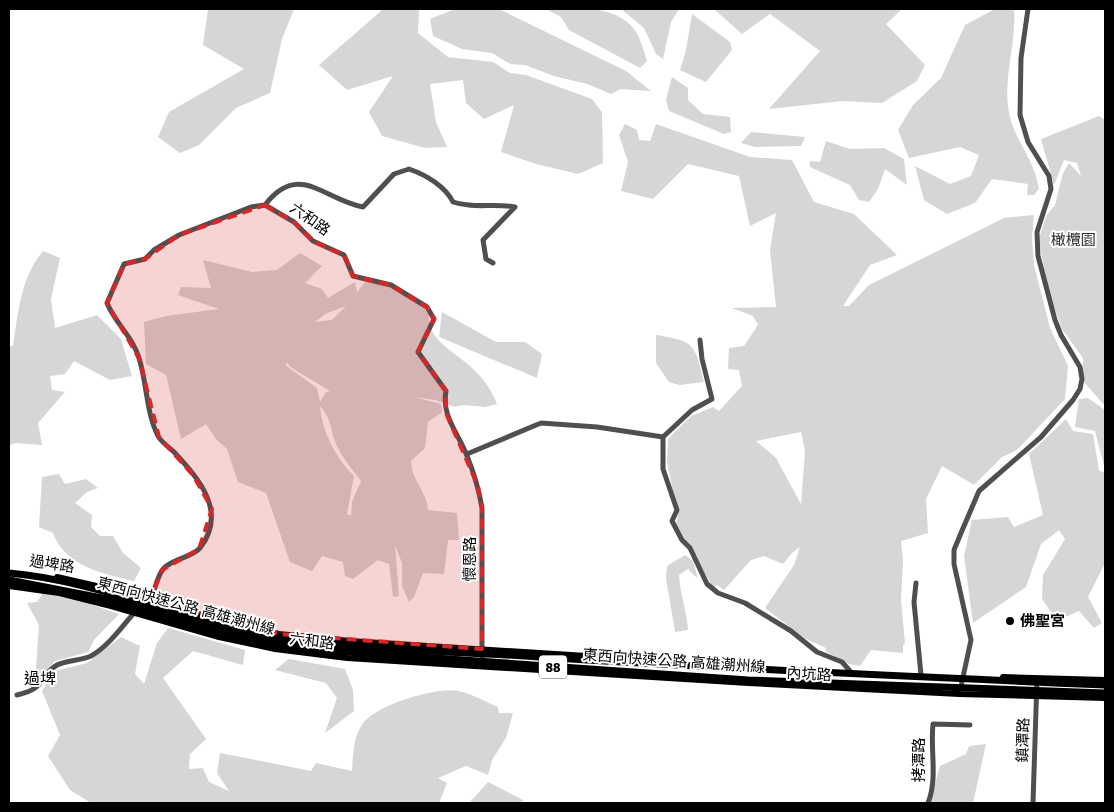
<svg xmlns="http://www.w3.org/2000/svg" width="1114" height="812" viewBox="0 0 1114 812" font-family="Signika,'Noto Sans TC',sans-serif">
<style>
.green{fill:#d6d6d6;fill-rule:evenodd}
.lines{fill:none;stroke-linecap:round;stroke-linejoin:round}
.minor{stroke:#4f4f4f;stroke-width:5}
.major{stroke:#000;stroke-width:6}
.highway{stroke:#000;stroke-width:7}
.marked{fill:#d62828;fill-opacity:0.2;stroke:#d62828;stroke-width:4;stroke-dasharray:10 6;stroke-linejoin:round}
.poi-dot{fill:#000;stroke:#fff;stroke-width:2}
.labels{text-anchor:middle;stroke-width:4;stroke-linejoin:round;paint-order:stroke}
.shield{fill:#fff;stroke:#4c4c4c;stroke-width:1}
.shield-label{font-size:14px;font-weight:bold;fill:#000}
.street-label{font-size:15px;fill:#000;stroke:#fff}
.park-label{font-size:15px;fill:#2d2d2d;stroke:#fff}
.poi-label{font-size:15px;font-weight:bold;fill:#000;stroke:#fff;text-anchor:start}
.neighbourhood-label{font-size:16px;fill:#000;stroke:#fff}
</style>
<rect width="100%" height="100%" fill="#fff"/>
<g class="green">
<path d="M208,9H294L282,39L270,93L236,108L199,145L180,153L158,137L169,112L244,69L203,45Z"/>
<path d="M381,9H419L418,33L448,57L493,62L510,73L526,75L592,99L602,112L603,163L578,174L536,164L501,152L514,105L484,119L466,103L463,80L430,84L436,122L447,147L425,148L382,136L369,112L393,76L347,90L319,65L381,11Z"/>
<path d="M455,9H499L626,71L651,91L621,89L611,94L587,84L554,76L525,65L510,64L492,53L462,49L433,36L430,19Z"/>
<path d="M546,9C576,9 617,3 636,32C641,40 644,52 647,61L640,68L569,30L561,17Z"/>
<path d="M621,9H679L671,22L663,59L656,54L644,28Z"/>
<path d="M714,9H902L886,24L925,65L917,81L882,103L843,101L769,109L820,51L770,14L742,34Z"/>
<path d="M995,9H1014C1017,46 1000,84 1011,121C1019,146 1034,160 1039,189L1034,195H1027L1028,184L992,179L975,203L947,214L924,200L915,166L950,184L971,176L979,155L960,147L909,158L898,130L913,105L941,78L965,25Z"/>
<path d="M692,14L730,42L732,50L706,82L680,70L686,50Z"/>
<path d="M672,77L688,88V100L703,114L730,117L731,132L724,134L669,111L666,100Z"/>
<path d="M1099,116L1105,120V406L1083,381V358L1062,329L1047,287L1039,239L1046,216L1055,205L1063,173L1069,163L1081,176L1077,163L1064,160L1054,185L1041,139Z"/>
<path d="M625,124L637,130L639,140L650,141L656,124L750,157L792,160L814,202L854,214L897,255L870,265L843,306H849L869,285L1004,218L1034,215L1032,238L1034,265L1050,328L1068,366L1065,399L1017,450L1002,457L974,485L942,466L926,499L928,533L901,541L903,561L901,599L905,644L903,645V653L871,650L860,666L849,664L825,651L826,648L804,638L765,608L794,565L800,547L792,553L783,564L764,556L751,560L724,590L717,585L713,588L676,523L678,515L667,462L668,439L691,416L713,407L719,411L742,386L739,370L728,369L729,348L744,346L758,325L753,316L732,308L776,307L770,250L776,213L750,226L739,176L688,164L653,199L621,191L628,162L619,135ZM801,432L805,451L801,504L776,458L756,441Z"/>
<path d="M751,132L805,137L801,146L755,147L741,143Z"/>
<path d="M826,141L850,149L884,148L904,159L907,185L885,169L878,189L869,202L859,200L850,185L810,167V161L820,162Z"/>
<path d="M43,251L60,258L51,299L55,328L97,315L121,339L132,376L110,380L74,361L65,374L50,376L52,390L65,392L38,423L42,445L15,443L9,446V346H13C18,313 21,277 43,251Z"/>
<path d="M300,253L322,266L305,283L322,289L328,298L355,282L357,292L365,282L379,281L423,307L429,315C426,340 457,353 473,369C484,379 492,391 497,404L485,407L463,405L455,407L435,400L414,397L441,404L442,412L428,422L425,448L411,461C412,482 427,491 428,510L457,513L459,540H448L444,574L423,573L414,597L409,602L402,586V563L395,545L399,596L393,597L389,564L378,560L353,579L345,576L343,562L322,556L312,571L290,562L266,493L238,482L227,449L216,439L206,424L181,439L166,375L146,364L144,322L166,316L219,309L178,295L181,287L211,288L203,260L252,272L277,270ZM346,306L332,320L315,322L325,314ZM287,363L292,368L330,391L326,392L320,402L317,388L285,365ZM320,406C333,420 330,433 338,448C344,460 353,470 361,481L352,502L351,516L347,514L354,476C336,458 322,432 320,406Z"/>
<path d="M442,312L496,342H525L542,354L537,378L439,337Z"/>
<path d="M656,335C696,341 695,345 704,382L679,385L669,382L656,363Z"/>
<path d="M1088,398L1105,410V470L1095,431L1075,427L1079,399Z"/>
<path d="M1066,419L1073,431L1093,434L1099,471L1105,472V563L1088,597L1102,623L1094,628L1079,611L1057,621L1042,599L1043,575L1065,539L1059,530L1041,544L1026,587L973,623L964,556L972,520L1008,517L1014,527L1043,515L1029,454Z"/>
<path d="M59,474L65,484L86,479L98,488L87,492L75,503L92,515L91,527L100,536H113L123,553L141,568L134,581C103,574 65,566 53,533L39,527L42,477Z"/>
<path d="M685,555L693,561L698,579L688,569L679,575C680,595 687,611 688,630L675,632L666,578L667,566Z"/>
<path d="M43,593L90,604L119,614L94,640L88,652L55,661L35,682L39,625L27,603L37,602Z"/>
<path d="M168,628L245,650L243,665L193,651L163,678L206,739L190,754L189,769L203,768L209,782L229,791L217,773L220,753L311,771L316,763L352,771C353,755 353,737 363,723C377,705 436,686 459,691C472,694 486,702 498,707L499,713H513L506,738L492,760L488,775L466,766L438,778L447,783L439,803H91L70,790L48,756L60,735L42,691L55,671L87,663L121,637L140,646L135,674L144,684L157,643Z"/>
<path d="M289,659L345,669L353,690L354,711L325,733L337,698L326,683L275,670Z"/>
<path d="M986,744L973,803H930L940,766L966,754L969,746Z"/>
<path d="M488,782L523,800L522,803H469Z"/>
</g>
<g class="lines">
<g class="minor">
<path d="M265,205C299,161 324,200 363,207L394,174L409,169C426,175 445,186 453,202C474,209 494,203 515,207L483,240L486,259L493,263"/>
<path d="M663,437V469L677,510L672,521L682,540L690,548L707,584L718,593L745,603L791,631L817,652L842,662L850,671"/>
<path d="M663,437L692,410L712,399L702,359L700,340"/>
<path d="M467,454L541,423L597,427L663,437"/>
<path d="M916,583L914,602L921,675"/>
<path d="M148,602C156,593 155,578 164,568C174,558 191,558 200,548C228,512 199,479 174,452C169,447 161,442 158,436C146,412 147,383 139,358C133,337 115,323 107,303L124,264L145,259L154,250L179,235L251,207L265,205L294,222L313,241L344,255L353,276L391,285L427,307L434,319L418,352L446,391C441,416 459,434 467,456C474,473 479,490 482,508V665"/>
<path d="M960,691L971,640L954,564V550L961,533L979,491L1041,437L1073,400L1080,389L1082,379L1080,367L1061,335L1055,320L1038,256L1037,232L1051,189L1049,176L1028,142L1020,115L1021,58L1028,9"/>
<path d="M17,695C48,688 38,676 57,665C67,660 80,661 91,656C108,647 122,626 135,612"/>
<path d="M928,803C938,778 930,750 933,724L970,725"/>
<path d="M1033,803L1037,679"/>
</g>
<g class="major">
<path d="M57,577L114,590L222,621L279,634L350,641L634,659"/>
<path d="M9,586L59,593L111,606L219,637L275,649L347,658L748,683L959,694L1105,698"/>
<path d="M1003,677L1105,680"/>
</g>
<g class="highway">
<path d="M9,573C102,581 187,624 279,638C364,651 453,651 539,657C728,669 916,677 1105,685"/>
<path d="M9,580L112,600L220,632L276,644L348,652L748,680L1105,693"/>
</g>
</g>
<path class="marked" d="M265,205L294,222L313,241L344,255L353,276L391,285L427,307L434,319L418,352L446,391V413L478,486L482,508V649L279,634L150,600L162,570L199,549L212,509L193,475L159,437L139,358L107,303L124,264L145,259L179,235Z"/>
<circle class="poi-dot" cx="1010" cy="621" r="5"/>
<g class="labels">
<rect class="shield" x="539" y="655.5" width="28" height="23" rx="4"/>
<g class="shield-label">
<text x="553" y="672">88</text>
</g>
<g class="street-label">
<text transform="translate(310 219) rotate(35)" y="5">六和路</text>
<text transform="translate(470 559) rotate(-90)" y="5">懷恩路</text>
<text transform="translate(52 564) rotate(9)" y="5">過埤路</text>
<text transform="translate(186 606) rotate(15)" y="5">東西向快速公路 高雄潮州線</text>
<text transform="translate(312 641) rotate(7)" y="5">六和路</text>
<text transform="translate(674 661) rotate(4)" y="5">東西向快速公路 高雄潮州線</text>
<text transform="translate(809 674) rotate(3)" y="5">內坑路</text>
<text transform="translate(1023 740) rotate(-88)" y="5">鎮潭路</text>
<text transform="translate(919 760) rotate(-90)" y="5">拷潭路</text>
</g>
<g class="park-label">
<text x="1073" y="245">橄欖園</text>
</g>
<g class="poi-label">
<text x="1020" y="626">佛聖宮</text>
</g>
<g class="neighbourhood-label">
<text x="40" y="684">過埤</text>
</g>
</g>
<rect width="1114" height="812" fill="none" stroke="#000000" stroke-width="20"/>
</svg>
